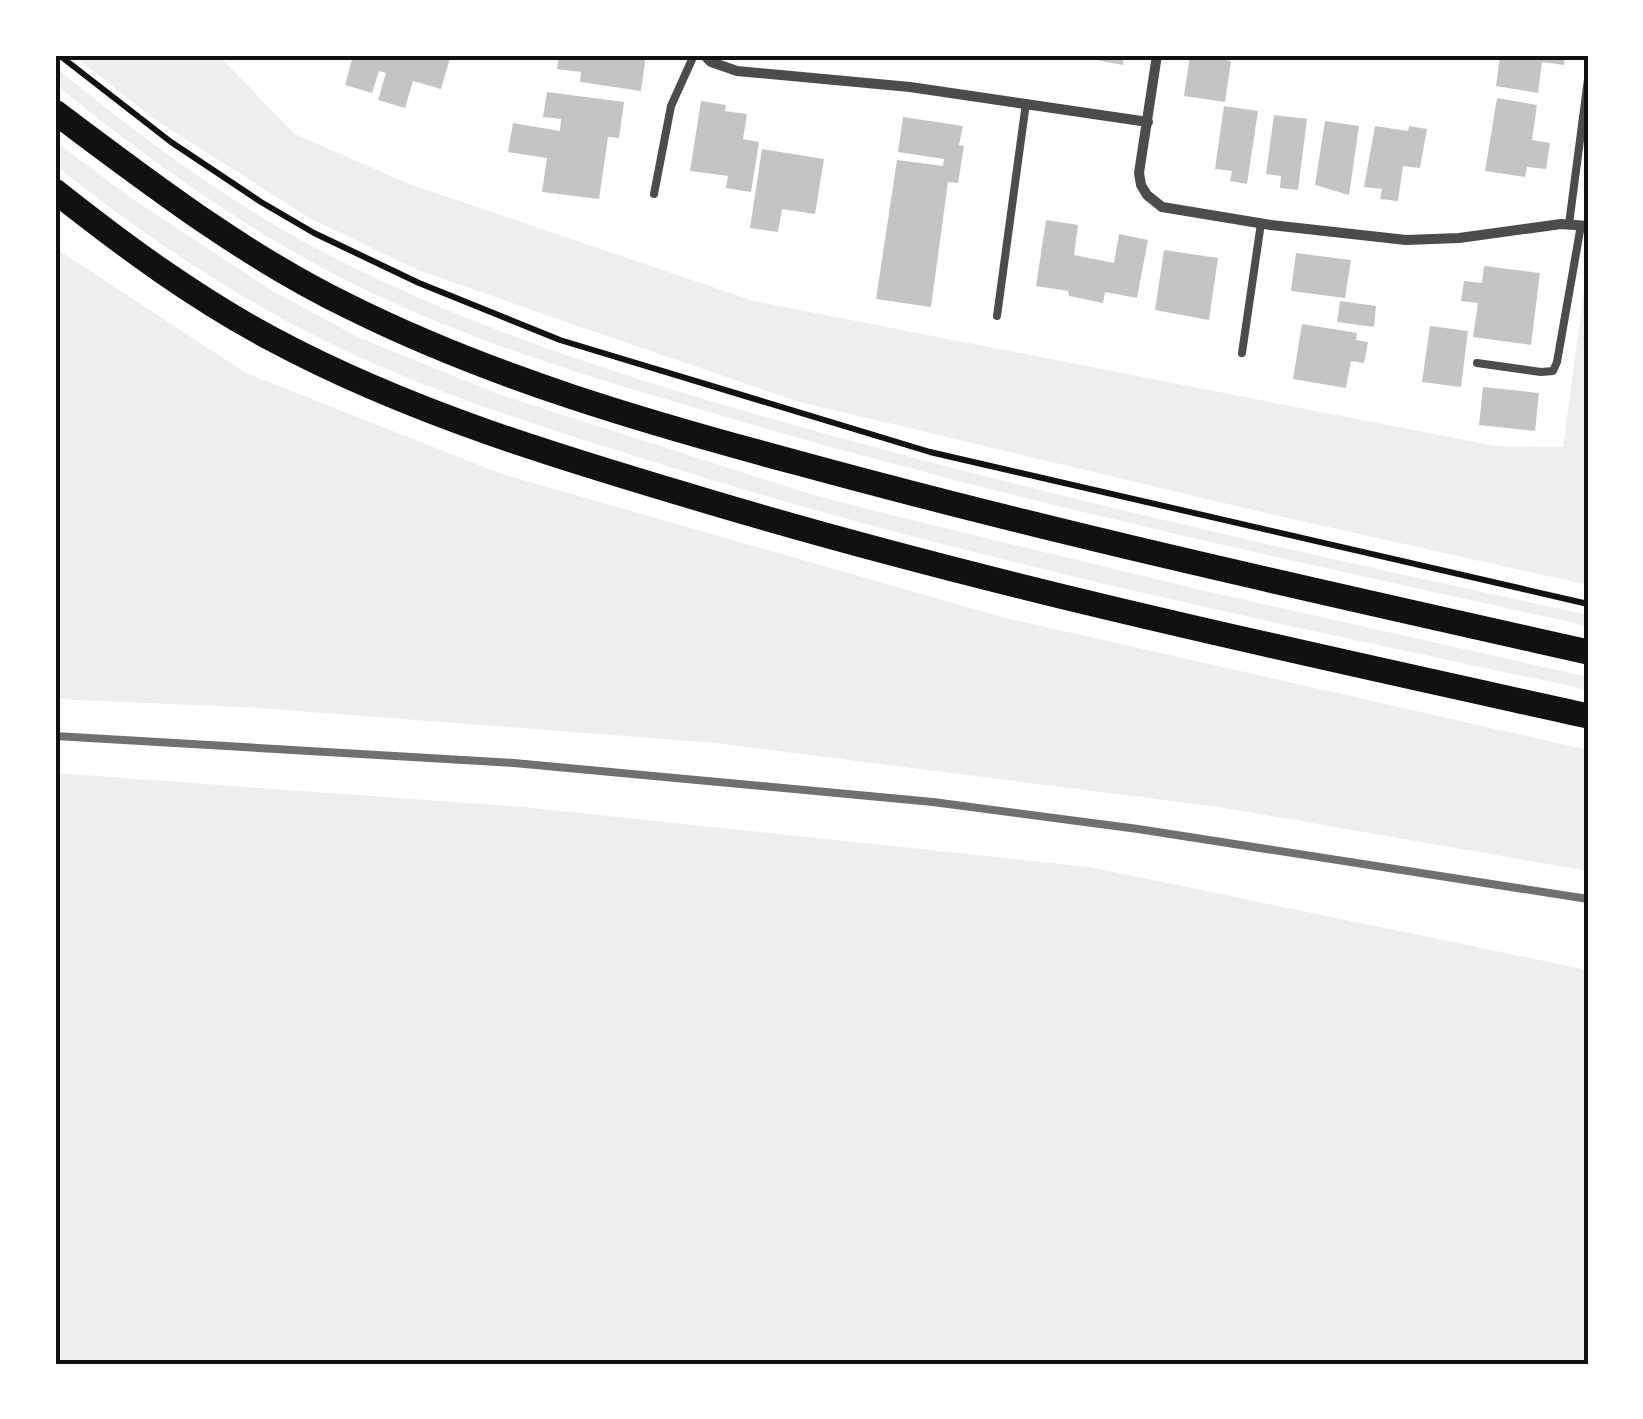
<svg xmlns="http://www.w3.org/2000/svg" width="1643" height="1419" viewBox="0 0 1643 1419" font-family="Overpass,sans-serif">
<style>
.green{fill:#eee}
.building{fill:#c4c4c4}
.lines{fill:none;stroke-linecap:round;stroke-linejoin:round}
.path{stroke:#111;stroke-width:6}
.service{stroke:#4c4c4c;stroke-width:8}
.minor{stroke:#4c4c4c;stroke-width:10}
.primary{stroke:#111;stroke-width:25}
.rail{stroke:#707070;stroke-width:8}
.neatline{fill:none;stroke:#111;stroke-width:4}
</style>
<rect width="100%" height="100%" fill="#fff"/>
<g class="green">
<path d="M73,55H218L295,134L409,184L754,301L1495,446L1563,447L1588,260V585L1270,514L796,401L549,316L415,269L308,217L154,119Z"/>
<path d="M55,67C140,137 229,203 327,254C491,339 670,391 848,440C1092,507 1340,561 1588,615V626C1303,563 1018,503 737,420C603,381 466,342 342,278C240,226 143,156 55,84Z"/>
<path d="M55,141L131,198L271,290L358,337L498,394L807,493L879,512L1205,591L1588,677V690C1280,624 971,561 670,467C552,430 434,395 323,340C228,293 138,231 55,165Z"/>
<path d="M55,248L246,373L502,474L1002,617L1588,750V871L1219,807L715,743L259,708L55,699Z"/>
<path d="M55,773L524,807L1090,867L1588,970V1364H55Z"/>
</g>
<g class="building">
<path d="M342,55H451L441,89L413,81L405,108L378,100L386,73L379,71L372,93L345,85L352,59Z"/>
<path d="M559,55H646L641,91L580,82L581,72L557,69Z"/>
<path d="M1070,55H1124L1123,65Z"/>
<path d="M1190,55L1231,61L1225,102L1184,96Z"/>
<path d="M1500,55H1565L1564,65L1542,62L1538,93L1496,86Z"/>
<path d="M547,92L624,102L619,138L608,137L599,199L542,192L547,158L508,152L513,123L560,131L561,119L543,117Z"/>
<path d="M1497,98L1537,105L1532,140L1550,143L1546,169L1527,167L1525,177L1485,171Z"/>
<path d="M701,101L726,105L725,111L747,114L743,139L759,142L751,192L726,188L728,176L690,171Z"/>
<path d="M1224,106L1258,111L1247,184L1230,181L1232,171L1215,169Z"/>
<path d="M1274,115L1307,119L1298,190L1280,188L1281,176L1266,174Z"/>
<path d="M903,117L963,126L959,145L964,146L958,183L948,182L931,307L876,299L897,160L943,166L944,159L898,152Z"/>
<path d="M1325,121L1359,126L1349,195L1315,185Z"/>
<path d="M1375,126L1408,131L1409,126L1427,129L1420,168L1403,166L1398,201L1380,199L1382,189L1364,187Z"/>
<path d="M762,149L824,159L815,214L782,209L778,232L750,228Z"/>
<path d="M1046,220L1078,225L1074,255L1114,263L1119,234L1148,240L1137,298L1105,292L1103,303L1069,296L1068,291L1036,286Z"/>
<path d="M1164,250L1218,258L1209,320L1155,310Z"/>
<path d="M1296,253L1351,260L1345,298L1291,291Z"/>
<path d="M1484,266L1540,273L1531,345L1473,337L1478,303L1461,301L1464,281L1482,283Z"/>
<path d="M1340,301L1376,306L1374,327L1337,322Z"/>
<path d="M1302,324L1357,333L1356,340L1368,342L1364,363L1351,361L1346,388L1293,379Z"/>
<path d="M1430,326L1468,331L1461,387L1422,382Z"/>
<path d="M1483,387L1539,393L1535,431L1479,425Z"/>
</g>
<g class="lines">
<path class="path" d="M59,55L171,142L261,202L314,233L419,283L560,340L930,452L1588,604"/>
<g class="service">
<path d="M654,194L671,106L694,55"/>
<path d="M1569,224L1588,79"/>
<path d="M997,316L1026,103"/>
<path d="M1242,353L1261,223"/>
<path d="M1477,363L1541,372L1553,371L1557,362L1581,225"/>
</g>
<g class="minor">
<path d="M704,55L711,62L737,71L910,87L1148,122"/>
<path d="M1157,55L1139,173L1141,185L1147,195L1162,207L1271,225L1406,240L1459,238L1561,224L1588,226"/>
</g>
<g class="primary">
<path d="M55,112C150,183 243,255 350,307C493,378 648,423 802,464C1062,535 1325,593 1588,652"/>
<path d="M55,191C123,245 195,298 272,339C410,413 561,458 710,502C999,588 1294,651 1588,716"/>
</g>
<path class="rail" d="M55,736L514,763L933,802L1138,829L1588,899"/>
</g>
<rect width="1643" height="1419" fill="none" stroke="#ffffff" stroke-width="115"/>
<rect x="58" y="58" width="1528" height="1304" class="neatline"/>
</svg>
